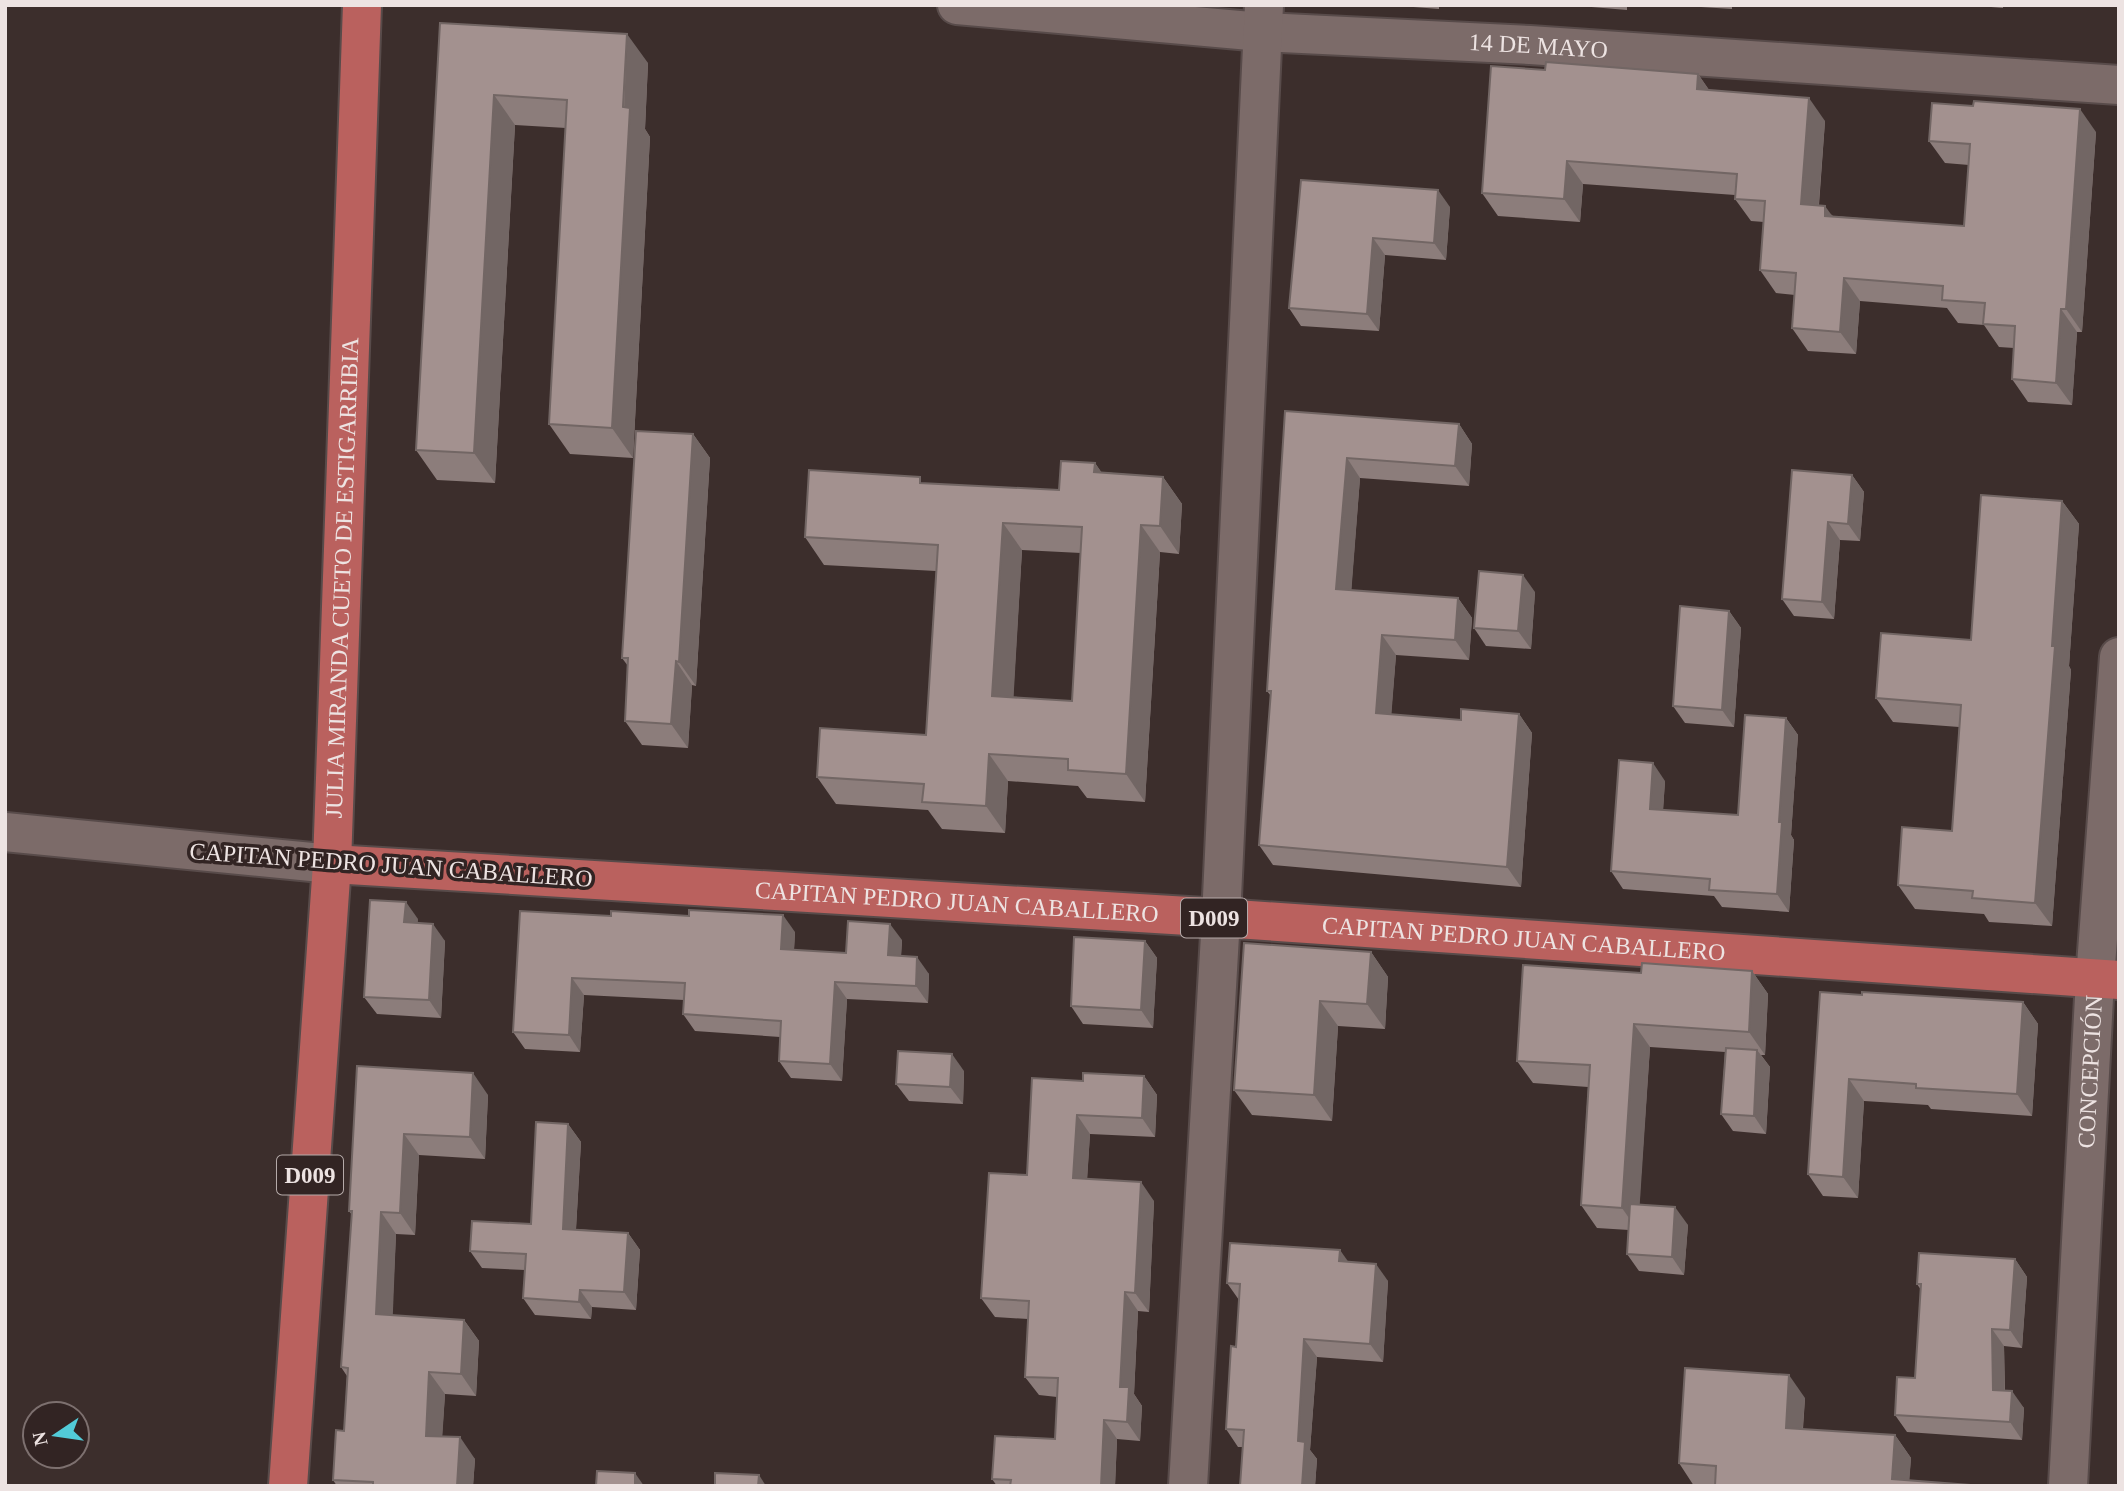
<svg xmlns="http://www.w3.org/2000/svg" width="2124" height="1491" viewBox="0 0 2124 1491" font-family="'Times New Roman',serif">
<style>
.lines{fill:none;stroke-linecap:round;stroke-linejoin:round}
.minor-casing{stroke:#584b4a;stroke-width:42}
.major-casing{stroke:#584b4a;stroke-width:42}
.minor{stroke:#7c6b69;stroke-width:38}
.major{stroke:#ba615e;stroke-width:38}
.wall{fill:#8c7d7b;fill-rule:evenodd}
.shaded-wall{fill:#726664}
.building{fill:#a3918f;stroke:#726664;stroke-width:2;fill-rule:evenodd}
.labels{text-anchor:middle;stroke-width:7;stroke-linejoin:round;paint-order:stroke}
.shield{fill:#322423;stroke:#b5aaa9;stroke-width:2}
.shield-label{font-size:23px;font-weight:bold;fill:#ede3e2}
.street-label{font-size:24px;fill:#ede3e2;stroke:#322423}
</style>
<rect width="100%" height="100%" fill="#3c2e2c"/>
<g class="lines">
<g class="minor-casing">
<g id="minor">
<path id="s1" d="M957,5L1262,32L1530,45L2119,85"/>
<path d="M5,832L332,864"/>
<path d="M1188,1486L1221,918L1264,5"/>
<path id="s2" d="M2068,1486L2095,979L2119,657"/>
</g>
</g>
<g class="major-casing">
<g id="major">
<path id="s3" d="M332,864L1221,918L2119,980"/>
<path id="s4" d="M288,1486L332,864L362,5"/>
</g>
</g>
<use href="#minor" class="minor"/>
<use href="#major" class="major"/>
</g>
<g class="wall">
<path d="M1388,5H1439V9Z"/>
<path d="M1568,5H1627V10Z"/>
<path d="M1700,5H1732V9L1701,7Z"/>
<path d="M1967,5H2003V8Z"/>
<path d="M440,23L648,63L645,129L650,137L633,458L570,454L549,424L566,128L515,125L495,483L437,480L416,450Z"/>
<path d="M1545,70L1698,74L1709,90L1825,121L1819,205L1833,216L1964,226L1969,165L1945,163L1929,141L2096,132L2082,332H2077L2072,405L2028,402L2012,379L2014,348L1999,347L1984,325L1958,323L1947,308L1860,301L1856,354L1808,351L1792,328L1795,295L1776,293L1760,270L1764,222L1751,221L1735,199V195L1583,184L1580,222L1498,216L1482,193Z"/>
<path d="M1301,180L1450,207L1446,260L1385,255L1379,331L1301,326L1289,308Z"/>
<path d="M1285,411L1459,424L1472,444L1469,486L1360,478L1351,591L1458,598L1472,618L1469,660L1396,655L1391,714L1461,720L1519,714L1532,733L1521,887L1273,865L1259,845L1271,696L1267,691Z"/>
<path d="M693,434L710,458L696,686L692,685L688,748L642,745L625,721L628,666L622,658Z"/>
<path d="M1095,463L1101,472L1163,477L1182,504L1179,554L1160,552L1145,802L1087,798L1078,786L1008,781L1005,833L942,829L928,810L836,804L817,777L926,735L936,571L824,565L805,537L924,483L1059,490ZM1022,550L1081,553L1072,701L1013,698Z"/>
<path d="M1852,475L1864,492L1860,541L1840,540L1834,619L1794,616L1782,599Z"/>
<path d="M2062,501L2079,524L2069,666L2071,670L2052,926L1989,922L1984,914L1915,909L1898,885L1952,831L1959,727L1893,722L1876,698L1971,640Z"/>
<path d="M1535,592L1531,649L1486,646L1474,628Z"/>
<path d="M1729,611L1741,628L1734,727L1685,723L1673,706Z"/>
<path d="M1786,718L1798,735L1791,835L1794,840L1789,912L1722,907L1714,896L1623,889L1611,871L1665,781L1663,810L1738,815Z"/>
<path d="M520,911L795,932L794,950L846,953L902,940L901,956L929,974L928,1003L847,999L842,1081L791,1078L779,1061L780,1037L695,1031L683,1014L684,1000L584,995L580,1052L525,1049L513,1032Z"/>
<path d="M418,919L417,923L445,941L441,1018L377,1014L364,997Z"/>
<path d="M1145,941L1157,958L1153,1028L1083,1024L1071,1006Z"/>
<path d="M1244,943L1371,952L1388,977L1385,1029L1338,1026L1332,1121L1252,1115L1234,1090Z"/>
<path d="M1752,971L1768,994L1765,1055H1761L1770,1067L1766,1134L1733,1131L1721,1114L1725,1052L1650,1047L1639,1205L1688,1225L1684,1275L1639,1271L1627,1254L1629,1230L1597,1228L1581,1205L1588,1087L1533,1083L1517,1061L1641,973Z"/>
<path d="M1862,995L2023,1002L2038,1024L2032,1116L1931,1109L1928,1105L1864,1101L1858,1198L1823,1196L1808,1174Z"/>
<path d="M357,1066L488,1095L485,1159L419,1155L415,1235L396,1234L392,1315L464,1320L479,1341L476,1396L445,1394L442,1436L475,1459L473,1486H337L333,1480L344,1431L347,1376L341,1367L352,1215L349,1211Z"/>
<path d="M964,1071L963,1104L909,1101L896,1084Z"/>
<path d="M1144,1076L1157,1095L1155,1137L1090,1134L1087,1179L1154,1201L1149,1312L1138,1311L1134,1394L1142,1406L1140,1441L1117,1439L1115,1486H997L992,1479L1055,1439L1057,1397L1039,1395L1025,1377L1028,1319L995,1317L981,1298L1027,1175L1083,1081Z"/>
<path d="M568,1124L581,1142L576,1229L628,1233L640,1250L636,1310L592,1307L591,1319L535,1315L523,1298L525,1270L482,1268L470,1251L531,1224Z"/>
<path d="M2015,1259L2027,1277L2022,1348L2004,1346L2005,1390L2024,1408L2022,1440L1907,1432L1895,1415L1915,1378L1921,1290L1917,1284Z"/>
<path d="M1348,1262L1388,1281L1383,1362L1317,1357L1310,1450L1317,1459L1315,1486H1240L1243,1447H1238L1226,1429L1236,1347L1239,1300L1227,1283Z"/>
<path d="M1805,1398L1803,1429L1895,1435L1911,1458L1909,1480L1984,1486H1694L1679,1463Z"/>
</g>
<g class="shaded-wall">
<path d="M627,34L648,63L645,129L650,137L633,458L612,428Z"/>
<path d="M1698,74L1714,97L1697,89Z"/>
<path d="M494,95L515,125L495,483L474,453Z"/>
<path d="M1809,98L1825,121L1817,227L1801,204Z"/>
<path d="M2080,109L2096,132L2082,332L2066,309Z"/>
<path d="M1567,161L1583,184L1580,222L1564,199Z"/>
<path d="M1438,190L1450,207L1446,260L1434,243Z"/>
<path d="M1825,206L1841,228L1825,216Z"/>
<path d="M1373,238L1385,255L1379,331L1367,314Z"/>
<path d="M1844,278L1860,301L1856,354L1840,332Z"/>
<path d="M2061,309L2077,332L2072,405L2056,383Z"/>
<path d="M1459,424L1472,444L1469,486L1455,466Z"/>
<path d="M693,434L710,458L696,686L679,662Z"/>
<path d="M1347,458L1360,478L1350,609L1336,589Z"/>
<path d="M1095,463L1114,490L1094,472Z"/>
<path d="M1852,475L1864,492L1860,541L1848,524Z"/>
<path d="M1163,477L1182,504L1179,554L1160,526Z"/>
<path d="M2062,501L2079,524L2069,666L2071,670L2052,926L2035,903Z"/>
<path d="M1828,522L1840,540L1834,619L1822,602Z"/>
<path d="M1003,523L1022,550L1012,724L992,696Z"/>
<path d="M1141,525L1160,552L1145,802L1126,774Z"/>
<path d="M1523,575L1535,592L1531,649L1518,631Z"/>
<path d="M1458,598L1472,618L1469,660L1455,640Z"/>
<path d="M1729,611L1741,628L1734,727L1722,710Z"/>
<path d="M1382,635L1396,655L1390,733L1376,713Z"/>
<path d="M676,661L692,685L688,748L671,724Z"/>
<path d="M1519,714L1532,733L1521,887L1507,867Z"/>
<path d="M1786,718L1798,735L1791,835L1794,840L1789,912L1777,894L1779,822Z"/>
<path d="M989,754L1008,781L1005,833L986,806Z"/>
<path d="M1653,763L1665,781L1662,826L1650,809Z"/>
<path d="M406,902L418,919L416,939L404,922Z"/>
<path d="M783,915L795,932L793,966L781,949Z"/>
<path d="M433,924L445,941L441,1018L429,1000Z"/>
<path d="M890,924L902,940L900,972L888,955Z"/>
<path d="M1145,941L1157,958L1153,1028L1141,1010Z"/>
<path d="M1371,952L1388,977L1385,1029L1367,1004Z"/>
<path d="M917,957L929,974L928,1003L916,986Z"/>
<path d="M1752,971L1768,994L1765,1055L1749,1032Z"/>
<path d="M572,978L584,995L580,1052L569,1035Z"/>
<path d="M835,982L847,999L842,1081L830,1064Z"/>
<path d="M1320,1001L1338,1026L1332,1121L1314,1095Z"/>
<path d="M2023,1002L2038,1024L2032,1116L2017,1094Z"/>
<path d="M1634,1024L1650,1047L1638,1231L1622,1208Z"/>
<path d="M1757,1050L1770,1067L1766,1134L1754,1116Z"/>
<path d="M952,1054L964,1071L963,1104L950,1087Z"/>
<path d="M473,1073L488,1095L485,1159L470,1137Z"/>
<path d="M1144,1076L1157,1095L1155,1137L1142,1118Z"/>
<path d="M1849,1079L1864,1101L1858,1198L1843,1177Z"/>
<path d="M1077,1115L1090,1134L1086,1197L1073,1178Z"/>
<path d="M568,1124L581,1142L575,1246L563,1229Z"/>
<path d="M404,1134L419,1155L415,1235L400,1213Z"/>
<path d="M1141,1182L1154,1201L1149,1312L1135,1293Z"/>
<path d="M1675,1207L1688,1225L1684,1275L1672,1257Z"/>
<path d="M381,1212L396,1234L392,1336L376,1314Z"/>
<path d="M628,1233L640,1250L636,1310L624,1292Z"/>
<path d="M1340,1250L1352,1267L1339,1261Z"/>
<path d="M2015,1259L2027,1277L2022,1348L2010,1330Z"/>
<path d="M1376,1264L1388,1281L1383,1362L1370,1344Z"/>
<path d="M580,1290L592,1307L591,1319L579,1302Z"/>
<path d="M1125,1292L1138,1311L1134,1394L1142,1406L1140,1441L1127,1422L1120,1387Z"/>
<path d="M464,1320L479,1341L476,1396L461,1374Z"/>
<path d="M1992,1329L2004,1346L2005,1407L1993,1390Z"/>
<path d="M1304,1339L1317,1357L1310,1450L1317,1459L1315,1486H1302L1298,1441Z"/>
<path d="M429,1372L445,1394L441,1457L426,1436Z"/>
<path d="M1789,1375L1805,1398L1801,1450L1786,1428Z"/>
<path d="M2012,1391L2024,1408L2022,1440L2010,1422Z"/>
<path d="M1104,1420L1117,1439L1115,1486H1101Z"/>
<path d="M1895,1435L1911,1458L1909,1486L1892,1479Z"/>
<path d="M460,1437L475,1459L473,1486H457Z"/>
<path d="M635,1473L644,1486H635Z"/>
<path d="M759,1475L766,1486H758Z"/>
</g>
<g class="building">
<path d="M440,23L627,34L623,107L630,108L612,428L549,424L567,100L494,95L474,453L416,450Z"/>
<path d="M1546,62L1698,74L1697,89L1809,98L1801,204L1825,206V216L1964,226L1970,144L1929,141L1932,103L1973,106L1974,101L2080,109L2066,309H2061L2056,383L2012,379L2015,326L1983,324L1985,303L1942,300L1943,286L1844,278L1840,332L1792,328L1796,273L1760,270L1765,201L1735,199L1737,174L1567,161L1564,199L1482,193L1491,66L1545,70Z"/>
<path d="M1301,180L1438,190L1434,243L1373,238L1367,314L1289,308Z"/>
<path d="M1285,411L1459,424L1455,466L1347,458L1336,589L1458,598L1455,640L1382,635L1376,713L1461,720V709L1519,714L1507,867L1259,845L1271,691H1267Z"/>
<path d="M636,431L693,434L679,662L676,661L671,724L625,721L628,658H622Z"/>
<path d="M1061,461L1095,463L1094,472L1163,477L1160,526L1141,525L1126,774L1068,770V759L989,754L986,806L922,802L924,784L817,777L820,728L926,735L938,545L805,537L809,470L920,477V483L1059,490ZM1003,523L1082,527L1072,701L992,696Z"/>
<path d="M1792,470L1852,475L1848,524L1828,522L1822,602L1782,599Z"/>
<path d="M1981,495L2062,501L2052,646H2055L2035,903L1972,898L1973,891L1898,885L1902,827L1952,831L1961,705L1876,698L1881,633L1971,640Z"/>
<path d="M1479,571L1523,575L1518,631L1474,628Z"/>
<path d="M1680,606L1729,611L1722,710L1673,706Z"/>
<path d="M1745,715L1786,718L1779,822H1782L1777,894L1709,890L1710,879L1611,871L1619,760L1653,763L1650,809L1738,815Z"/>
<path d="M370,900L406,902L404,922L433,924L429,1000L364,997Z"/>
<path d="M689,910L783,915L781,949L846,953L848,921L890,924L888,955L917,957L916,986L835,982L830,1064L779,1061L781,1021L683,1014L685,983L572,978L569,1035L513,1032L520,911L611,916V911L689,916Z"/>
<path d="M1074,937L1145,941L1141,1010L1071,1006Z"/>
<path d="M1244,943L1371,952L1367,1004L1320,1001L1314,1095L1234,1090Z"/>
<path d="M1642,963L1752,971L1749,1032L1634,1024L1622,1208L1581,1205L1590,1065L1517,1061L1523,965L1641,973Z"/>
<path d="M1820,992L1862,995V992L2023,1002L2017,1094L1916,1088V1084L1849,1079L1843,1177L1808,1174Z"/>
<path d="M1726,1048L1757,1050L1754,1116L1721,1114Z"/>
<path d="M898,1051L952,1054L950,1087L896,1084Z"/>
<path d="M357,1066L473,1073L470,1137L404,1134L400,1213L381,1212L376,1314L464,1320L461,1374L429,1372L426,1436L460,1437L457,1486H373V1482L333,1480L336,1430L344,1431L348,1368L341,1367L352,1211H349Z"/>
<path d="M1083,1073L1144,1076L1142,1118L1077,1115L1073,1178L1141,1182L1135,1293L1125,1292L1120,1387H1129L1127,1422L1104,1420L1101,1486H1010L1011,1480L992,1479L995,1436L1055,1439L1058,1378L1025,1377L1029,1301L981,1298L989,1173L1027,1175L1032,1078L1083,1081Z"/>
<path d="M536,1122L568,1124L563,1229L628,1233L624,1292L580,1290L579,1302L523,1298L526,1254L470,1251L472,1221L531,1224Z"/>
<path d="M1630,1204L1675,1207L1672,1257L1627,1254Z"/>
<path d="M1230,1243L1340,1250L1339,1261L1376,1264L1370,1344L1304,1339L1298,1441L1305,1442L1302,1486H1240L1244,1430L1226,1429L1231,1346L1236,1347L1240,1284L1227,1283Z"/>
<path d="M1919,1253L2015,1259L2010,1330L1992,1329L1993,1390L2012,1391L2010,1422L1895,1415L1897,1377L1915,1378L1921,1284H1917Z"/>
<path d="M1685,1368L1789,1375L1786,1428L1895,1435L1892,1479L1984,1486H1715L1716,1466L1679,1463Z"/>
<path d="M597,1471L635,1473V1486H596Z"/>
<path d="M715,1473L759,1475L758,1486H715Z"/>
</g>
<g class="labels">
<g class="shield">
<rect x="1181" y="898.5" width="66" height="39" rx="5"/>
<rect x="277" y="1155.5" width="66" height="39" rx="5"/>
</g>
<g class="shield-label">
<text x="1214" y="926">D009</text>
<text x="310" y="1183">D009</text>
</g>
<g class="street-label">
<text dy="8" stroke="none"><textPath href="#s1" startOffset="583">14 DE MAYO</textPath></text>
<text dy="8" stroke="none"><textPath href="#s4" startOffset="910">JULIA MIRANDA CUETO DE ESTIGARRIBIA</textPath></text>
<text transform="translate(391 865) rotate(4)" y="8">CAPITAN PEDRO JUAN CABALLERO</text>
<text dy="8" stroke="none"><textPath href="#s3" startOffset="626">CAPITAN PEDRO JUAN CABALLERO</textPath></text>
<text dy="8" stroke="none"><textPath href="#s3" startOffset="1194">CAPITAN PEDRO JUAN CABALLERO</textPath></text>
<text dy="8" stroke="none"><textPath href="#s2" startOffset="415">CONCEPCIÓN</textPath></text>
</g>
</g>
<rect width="2124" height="1491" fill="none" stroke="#ede3e2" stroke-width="14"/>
<g transform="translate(56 1435) rotate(257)"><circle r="33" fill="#322423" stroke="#7d706f" stroke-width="2"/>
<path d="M0-5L12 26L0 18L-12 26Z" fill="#52cbd8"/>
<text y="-10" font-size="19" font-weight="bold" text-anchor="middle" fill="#ede3e2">N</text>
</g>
</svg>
